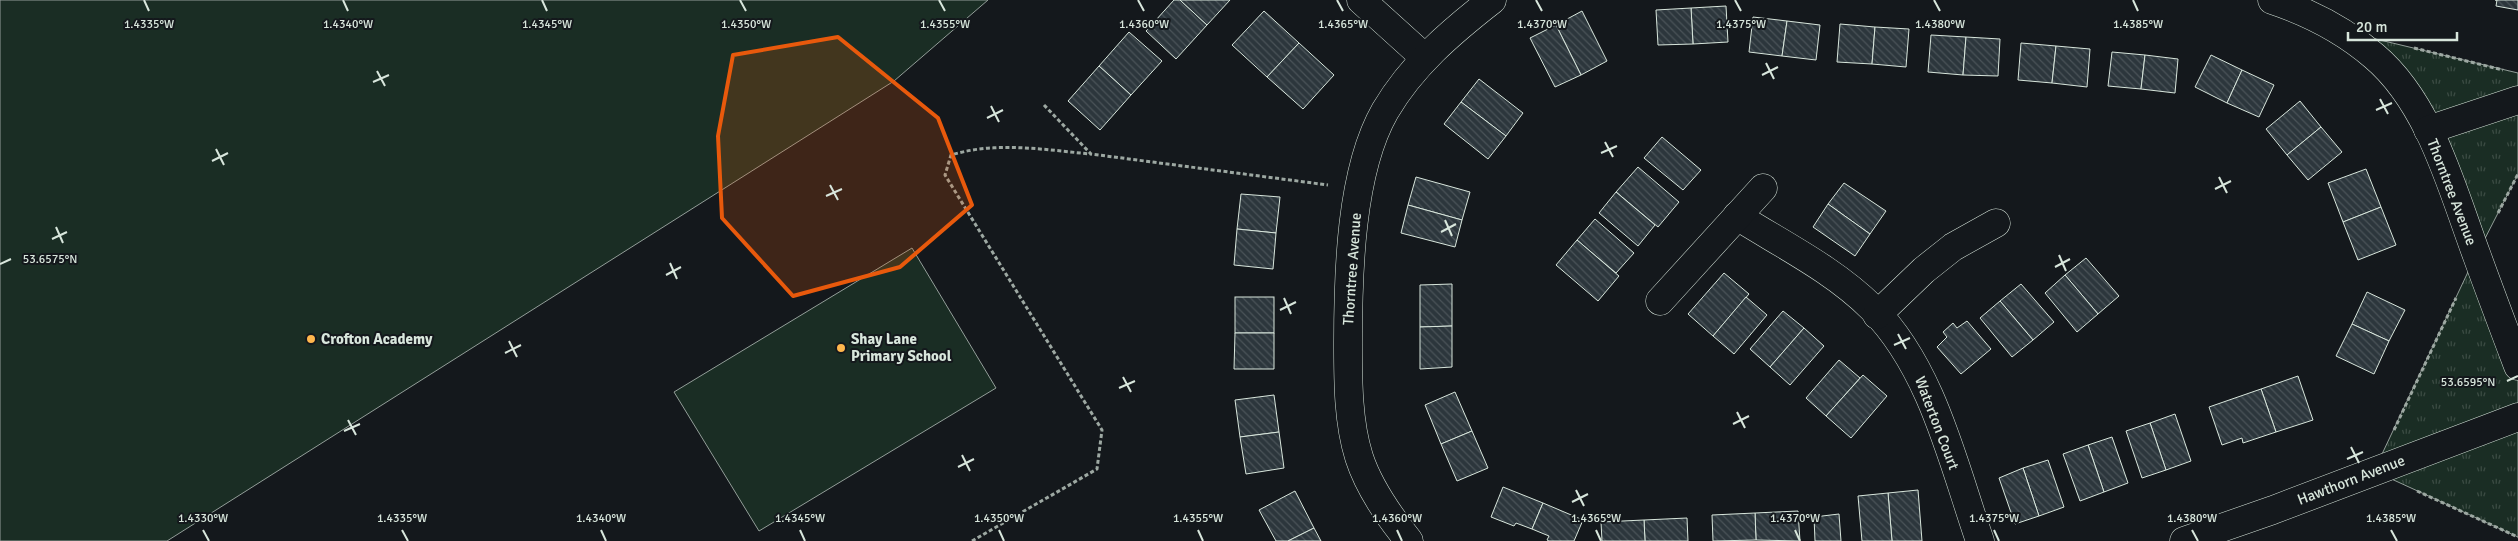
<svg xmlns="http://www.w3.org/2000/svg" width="2518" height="541" viewBox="0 0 2518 541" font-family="Signika,sans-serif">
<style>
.grass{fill:url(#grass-tufts);stroke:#939e99}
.pitch{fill:#1a2d24;stroke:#939e99}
.building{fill:url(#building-back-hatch);stroke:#d8e6dc}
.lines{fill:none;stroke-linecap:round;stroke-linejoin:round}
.street-casing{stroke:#d8e6dc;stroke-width:29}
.path{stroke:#9da8a2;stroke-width:3;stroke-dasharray:4 2.5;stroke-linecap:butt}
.street{stroke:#14181c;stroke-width:28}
.marked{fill:#e8590c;fill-opacity:0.2;stroke:#e8590c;stroke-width:4;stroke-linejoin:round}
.ticks{fill:none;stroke:#d8e6dc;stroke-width:2}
.poi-dot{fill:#ffb74d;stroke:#14181c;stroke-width:2}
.labels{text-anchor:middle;stroke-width:4;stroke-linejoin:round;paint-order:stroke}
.street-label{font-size:15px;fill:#d8e6dc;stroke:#14181c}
.poi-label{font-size:15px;font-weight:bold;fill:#d8e6dc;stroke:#14181c;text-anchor:start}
.ticks-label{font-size:12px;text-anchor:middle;fill:#d8e6dc;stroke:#14181c;stroke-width:4;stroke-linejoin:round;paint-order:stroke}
</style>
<defs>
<pattern id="grass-tufts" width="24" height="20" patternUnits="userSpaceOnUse" patternTransform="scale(1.25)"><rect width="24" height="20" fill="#1a2d24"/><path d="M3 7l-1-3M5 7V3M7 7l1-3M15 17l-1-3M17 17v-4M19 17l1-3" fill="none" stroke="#3b4b43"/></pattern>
<pattern id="building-back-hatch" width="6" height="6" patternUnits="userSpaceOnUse" patternTransform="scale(1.25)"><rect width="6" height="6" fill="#2c363c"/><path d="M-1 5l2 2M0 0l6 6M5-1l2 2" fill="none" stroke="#4a5358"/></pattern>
</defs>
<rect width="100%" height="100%" fill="#14181c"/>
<path class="grass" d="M2338,30L2518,73V174L2476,256L2518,366V537L2374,471L2476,255L2428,130Z"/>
<g class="pitch">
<path d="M0,0H988L894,81L167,541H0Z"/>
<path d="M912,248L996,388L759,531L674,392Z"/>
</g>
<g class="building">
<path d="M1174,0H1180L1207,25L1176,59L1146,31Z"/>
<path d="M1180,0H1230L1207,25Z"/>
<path d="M2495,0H2518V10L2496,6L2497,0Z"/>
<path d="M1726,6L1728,42L1693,44L1691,8Z"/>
<path d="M1691,8L1693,44L1658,45L1656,10Z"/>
<path d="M1264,11L1299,43L1267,77L1232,45Z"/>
<path d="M1582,11L1607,61L1581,75L1556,25Z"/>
<path d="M1753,17L1787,21L1782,56L1749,52Z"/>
<path d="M1787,21L1820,25L1816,60L1782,56Z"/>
<path d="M1840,24L1875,27L1872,64L1837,62Z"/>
<path d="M1556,25L1581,75L1555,87L1530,38Z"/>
<path d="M1875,27L1909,29L1906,67L1872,64Z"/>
<path d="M1129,32L1162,61L1131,95L1099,66Z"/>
<path d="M1931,35L1966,37L1963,75L1928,72Z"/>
<path d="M1966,37L2000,39L1998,76L1963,75Z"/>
<path d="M1299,43L1334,75L1303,109L1267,77Z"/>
<path d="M2021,43L2056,46L2052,83L2018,80Z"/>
<path d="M2056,46L2090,49L2087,87L2052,83Z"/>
<path d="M2112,52L2145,55L2141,89L2108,86Z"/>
<path d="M2145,55L2178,59L2175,93L2141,89Z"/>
<path d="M2211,55L2242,70L2227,103L2195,87Z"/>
<path d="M1099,66L1131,95L1100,130L1068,101Z"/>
<path d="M2242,70L2274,85L2259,117L2227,103Z"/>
<path d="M1479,79L1523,113L1506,136L1461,102Z"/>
<path d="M2300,101L2321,127L2287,155L2266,129Z"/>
<path d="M1461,102L1506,136L1488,159L1444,124Z"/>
<path d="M2321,127L2342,152L2308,180L2287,155Z"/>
<path d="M1662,137L1701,170L1683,190L1644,158Z"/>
<path d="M1638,167L1679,202L1658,227L1616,192Z"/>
<path d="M2366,169L2381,207L2343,222L2328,183Z"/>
<path d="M1416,177L1470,192L1462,220L1408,205Z"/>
<path d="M1844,183L1886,211L1870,234L1828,204Z"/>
<path d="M1616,192L1655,225L1638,246L1599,213Z"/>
<path d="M1241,194L1280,197L1276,233L1237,229Z"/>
<path d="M1828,204L1870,234L1855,256L1813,227Z"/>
<path d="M1408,205L1462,220L1455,247L1401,233Z"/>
<path d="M2381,207L2396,245L2358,260L2343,222Z"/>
<path d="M1595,219L1634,253L1616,273L1577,240Z"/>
<path d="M1237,229L1276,233L1273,269L1234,265Z"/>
<path d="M1577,240L1619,276L1598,301L1556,265Z"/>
<path d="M2086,258L2119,296L2098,314L2065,275Z"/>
<path d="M1724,273L1749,294L1713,336L1688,314Z"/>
<path d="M2065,275L2098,314L2077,332L2045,293Z"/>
<path d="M1452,284V326L1420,327V285Z"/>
<path d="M2021,284L2054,322L2033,340L2000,301Z"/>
<path d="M2367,292L2405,310L2389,341L2352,324Z"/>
<rect x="1235" y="297" width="39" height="36"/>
<path d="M1746,297L1767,315L1734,354L1713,336Z"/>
<path d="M2000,301L2033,340L2012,357L1980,318Z"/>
<path d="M1783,311L1804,328L1770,367L1750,349Z"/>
<path d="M1967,321L1991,349L1961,374L1937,347L1947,337L1943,332L1953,323L1957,328Z"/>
<path d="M2352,324L2389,341L2374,374L2336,356Z"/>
<path d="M1452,326V367L1420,369V327Z"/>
<path d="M1804,328L1824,346L1790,385L1770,367Z"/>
<path d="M1235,333H1274V369H1234Z"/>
<path d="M1839,360L1860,378L1826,416L1806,398Z"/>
<path d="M1863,375L1887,396L1851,438L1826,416Z"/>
<path d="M2298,376L2313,420L2276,432L2261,389Z"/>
<path d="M2261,389L2276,432L2243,443L2242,438L2222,445L2209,407Z"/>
<path d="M1455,392L1472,431L1441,444L1425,405Z"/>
<path d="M1274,395L1279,432L1240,437L1235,400Z"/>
<path d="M2175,414L2191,461L2166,470L2150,423Z"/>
<path d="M2150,423L2166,470L2142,478L2126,431Z"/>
<path d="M1472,431L1488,468L1457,481L1441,444Z"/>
<path d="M1279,432L1284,468L1246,474L1240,437Z"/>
<path d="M2112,437L2128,483L2104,492L2088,445Z"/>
<path d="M2088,445L2104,492L2080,501L2063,454Z"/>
<path d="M2048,460L2064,507L2039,516L2023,468Z"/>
<path d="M2023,468L2039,516L2015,524L1999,478Z"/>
<path d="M1503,487L1543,503L1532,529L1516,523L1514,526L1491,517Z"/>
<path d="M1918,490L1922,541H1892L1888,493Z"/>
<path d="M1295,491L1314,528L1288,541H1276L1259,510Z"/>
<path d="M1888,493L1892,541H1862L1858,496Z"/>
<path d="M1543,503L1583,520L1574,541H1549L1547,540L1549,536L1532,529Z"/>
<path d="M1798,511L1800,541L1756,540L1755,513Z"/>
<path d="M1755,513L1756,540L1713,541L1712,515Z"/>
<path d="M1839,514L1841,541H1815L1814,517Z"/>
<path d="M1687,518L1688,541H1645L1644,520Z"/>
<path d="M1644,520L1645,541H1602L1601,522Z"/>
<path d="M1314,528L1321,541H1288Z"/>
</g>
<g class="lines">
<g class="street-casing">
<g id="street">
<path d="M1361,0L1424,57"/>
<path d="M2272,0C2308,12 2345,31 2374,56C2430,103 2452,189 2477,256C2490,292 2504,329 2518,366"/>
<path d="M2428,130L2518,100"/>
<path d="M1737,216C1783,245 1834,270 1872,308C1932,368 1953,463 1980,541"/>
<path d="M1660,301L1763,188"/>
<path d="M1877,315L1924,270L1953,247L1996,223"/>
<path d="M1409,541C1389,516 1369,488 1359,457C1348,422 1348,381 1348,344C1348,275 1350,172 1385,111C1412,65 1451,32 1492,0"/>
<path d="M2184,541L2273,510L2518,417"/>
</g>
</g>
<g class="path">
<path d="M2414,48L2503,70"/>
<path d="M1044,105L1091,154L1328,185"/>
<path d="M2498,213L2518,174"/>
<path d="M2394,430L2456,298"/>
<path d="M2417,491L2518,537"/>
<path d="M972,541L1097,469L1102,430L945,175L951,155C997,141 1045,150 1091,154"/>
</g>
<use href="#street" class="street"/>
</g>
<path class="marked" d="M838,37L938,118L972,205L900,267L793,296L722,218L718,136L733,55Z"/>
<path class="ticks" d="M144,0L149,11M343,0L348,11M542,0L547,11M740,0L746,11M939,0L945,11M1138,0L1144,11M1337,0L1343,11M1536,0L1542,11M1735,0L1741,11M1934,0L1940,11M2133,0L2138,11M1766,63L1774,79M377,71L385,86M1762,75L1778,67M373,82L389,75M2380,99L2388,114M991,106L999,122M2376,110L2392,103M987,118L1003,110M1605,142L1613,157M216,149L224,165M1601,153L1617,146M212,161L228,153M2219,177L2227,193M830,185L838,200M2215,189L2231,181M826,196L842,189M1445,220L1452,236M56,227L63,243M1441,232L1456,224M52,239L67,232M2059,255L2066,271M670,263L677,279M0,264L11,259M2055,267L2070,259M666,275L681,267M1284,298L1291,314M1280,310L1296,302M1898,334L1906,349M509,341L517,357M1894,345L1910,338M505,353L521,345M1123,377L1131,392M2507,381L2518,376M1119,388L1135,381M1737,412L1745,428M348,420L356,435M1733,424L1749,416M344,431L360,424M2351,447L2359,463M962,455L970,471M2347,459L2363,452M958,467L974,459M1576,490L1584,506M1572,502L1588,494M203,530L209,541M402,530L408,541M601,530L606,541M800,530L805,541M999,530L1004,541M1198,530L1203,541M1397,530L1402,541M1596,530L1601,541M1795,530L1800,541M1994,530L1999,541M2192,530L2198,541M2391,530L2397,541"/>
<g class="poi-dot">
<circle cx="311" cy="339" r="5"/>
<circle cx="841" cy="348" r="5"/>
</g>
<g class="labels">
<g class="street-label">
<text transform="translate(2452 192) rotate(69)" y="5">Thorntree Avenue</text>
<text transform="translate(1352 269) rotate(-86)" y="5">Thorntree Avenue</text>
<text transform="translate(1937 423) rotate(69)" y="5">Waterton Court</text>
<text transform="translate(2351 480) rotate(-21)" y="5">Hawthorn Avenue</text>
</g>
<g class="poi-label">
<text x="321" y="344">Crofton Academy</text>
<text x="851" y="344">Shay Lane<tspan x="851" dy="17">Primary School</tspan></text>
</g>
</g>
<g class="ticks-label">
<text x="149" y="28">1.4335°W</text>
<text x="348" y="28">1.4340°W</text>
<text x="547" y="28">1.4345°W</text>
<text x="746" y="28">1.4350°W</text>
<text x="945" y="28">1.4355°W</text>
<text x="1940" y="28">1.4380°W</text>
<text x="2138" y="28">1.4385°W</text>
<text x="1144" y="28">1.4360°W</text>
<text x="1343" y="28">1.4365°W</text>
<text x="1542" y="28">1.4370°W</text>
<text x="1741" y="28">1.4375°W</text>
<text x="50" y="263">53.6575°N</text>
<text x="2468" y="386">53.6595°N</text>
<text x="203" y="522">1.4330°W</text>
<text x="402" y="522">1.4335°W</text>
<text x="601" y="522">1.4340°W</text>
<text x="800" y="522">1.4345°W</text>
<text x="999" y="522">1.4350°W</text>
<text x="1198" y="522">1.4355°W</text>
<text x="1397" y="522">1.4360°W</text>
<text x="1596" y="522">1.4365°W</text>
<text x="1795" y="522">1.4370°W</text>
<text x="1994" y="522">1.4375°W</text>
<text x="2192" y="522">1.4380°W</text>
<text x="2391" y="522">1.4385°W</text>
</g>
<path d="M2348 32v8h109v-8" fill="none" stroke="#d8e6dc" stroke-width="2.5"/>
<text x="2356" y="32" font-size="15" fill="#d8e6dc" stroke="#14181c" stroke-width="4" paint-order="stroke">20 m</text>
</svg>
